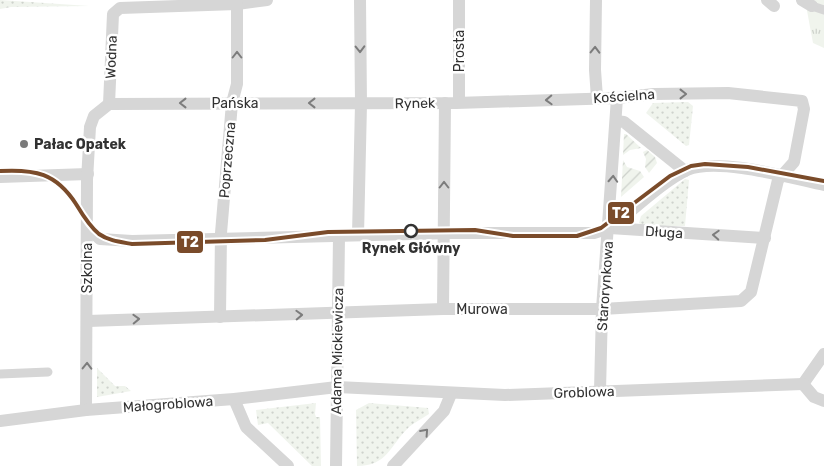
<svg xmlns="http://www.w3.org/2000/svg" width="824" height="466" viewBox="0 0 824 466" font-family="Rubik,sans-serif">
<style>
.grass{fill:url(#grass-dots)}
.park{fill:url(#park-tufts)}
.garden{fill:url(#garden-furrows)}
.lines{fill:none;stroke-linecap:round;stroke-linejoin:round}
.pedestrian{stroke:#d6d6d6;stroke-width:9}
.minor{stroke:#d6d6d6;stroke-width:12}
.tram-1-casing{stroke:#fff;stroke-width:8}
.tram-1{stroke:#7a4b2a;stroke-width:4}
.oneway{stroke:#7c7c7c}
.poi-dot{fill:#7a7a7a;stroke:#fff;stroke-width:2}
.stop-dot{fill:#fff;stroke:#323232;stroke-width:2.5}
.labels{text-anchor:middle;stroke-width:5;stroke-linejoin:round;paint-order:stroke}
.street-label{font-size:14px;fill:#323232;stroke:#fff}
.poi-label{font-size:14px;font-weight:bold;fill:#323232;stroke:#fff;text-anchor:start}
.stop-label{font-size:14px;font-weight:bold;fill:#323232;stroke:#fff}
.line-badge{stroke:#fff;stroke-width:2}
.badge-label{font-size:14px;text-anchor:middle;font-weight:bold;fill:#fff}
</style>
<defs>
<pattern id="grass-dots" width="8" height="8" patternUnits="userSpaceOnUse" patternTransform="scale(1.25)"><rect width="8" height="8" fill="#f0f4ed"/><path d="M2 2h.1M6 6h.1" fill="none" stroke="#ced2cc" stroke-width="1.8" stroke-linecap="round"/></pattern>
<pattern id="park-tufts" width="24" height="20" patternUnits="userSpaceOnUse" patternTransform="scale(1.25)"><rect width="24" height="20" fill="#f0f4ed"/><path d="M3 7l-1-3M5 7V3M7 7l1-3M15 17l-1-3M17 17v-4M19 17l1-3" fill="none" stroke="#ced2cc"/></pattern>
<pattern id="garden-furrows" width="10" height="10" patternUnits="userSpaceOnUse" patternTransform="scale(1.25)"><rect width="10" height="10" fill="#f0f4ed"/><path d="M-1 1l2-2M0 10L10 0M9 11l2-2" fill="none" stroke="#ced2cc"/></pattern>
</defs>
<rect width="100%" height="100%" fill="#fff"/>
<g class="grass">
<path d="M0,0L89,6L11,7L0,9Z"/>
<path d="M688,102L693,106L689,145L686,146L646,113L653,103Z"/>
<path d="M685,179L689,180L685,226H644L639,223L641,216Z"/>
<path d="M97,368L115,386H125L131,391L97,397Z"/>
<path d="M316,403L315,414L316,417H320L321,466H312L268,423L258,425L256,410Z"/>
<path d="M369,403L428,408L429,414C423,418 415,422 409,427C390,445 388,466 357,466L356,410Z"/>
</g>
<path class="park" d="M805,0H824V48L813,43Z"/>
<g class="garden">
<path d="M624,134H626L641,148L630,150L623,155Z"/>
<path d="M647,150L655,157L657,163L649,173L645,167L646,159L643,152Z"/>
<path d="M623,160L627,167L640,171L644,177L621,197Z"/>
</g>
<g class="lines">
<g class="pedestrian">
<path d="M812,6L824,10"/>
<path d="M0,374L48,372"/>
</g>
<g class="minor">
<path d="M459,0V102"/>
<path d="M596,0L595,70L597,98"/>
<path d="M767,0L774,6"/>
<path d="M802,0L812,6"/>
<path d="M109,104L113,14L120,8L237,4L267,0"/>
<path d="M616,121L624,122L685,171"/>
<path d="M0,177L88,174"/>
<path d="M87,227L100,239L132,241L452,233H594L610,228L765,238"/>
<path d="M610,228C632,211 663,181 687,170C718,157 791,178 824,185"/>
<path d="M358,235L361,104L360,0"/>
<path d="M443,309L445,103"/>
<path d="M220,317L221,233L232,103L237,84V4"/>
<path d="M88,321L443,309H602L741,301L751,292L778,180L794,162L804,109L802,101L728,93L654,94L617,98L456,103L109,104"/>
<path d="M803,384L824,354"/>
<path d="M803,384L814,397L824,401"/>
<path d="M600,391L602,309L617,98"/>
<path d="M234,399L246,427L288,466"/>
<path d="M86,410L87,180L90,127L94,116L109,104"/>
<path d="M0,421L86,410L234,399L337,387L505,395L803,384"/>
<path d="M336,466L339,236"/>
<path d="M393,466L444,411L451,394"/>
</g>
<g class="tram-1-casing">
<path id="tram-1" d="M0,171C35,169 56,173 76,204C82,214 89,226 99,234C109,241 121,242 132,244L265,240L328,232L475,230L513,236H577L601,228L670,176L691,166L705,164L748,167L824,181"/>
</g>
<use href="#tram-1" class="tram-1"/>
</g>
<defs><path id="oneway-chevron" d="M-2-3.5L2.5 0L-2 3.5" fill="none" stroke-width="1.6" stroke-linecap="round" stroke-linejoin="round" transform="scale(1.25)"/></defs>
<g class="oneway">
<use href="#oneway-chevron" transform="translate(360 49) rotate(89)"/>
<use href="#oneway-chevron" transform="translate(595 50) rotate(-89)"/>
<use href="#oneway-chevron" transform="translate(237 55) rotate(-90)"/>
<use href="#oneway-chevron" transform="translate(683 94)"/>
<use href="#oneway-chevron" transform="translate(549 100) rotate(178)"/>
<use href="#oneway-chevron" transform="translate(183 103) rotate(180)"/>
<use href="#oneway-chevron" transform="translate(312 103) rotate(-180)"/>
<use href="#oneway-chevron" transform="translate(613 179) rotate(-87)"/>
<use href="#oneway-chevron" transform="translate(444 185) rotate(-90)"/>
<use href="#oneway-chevron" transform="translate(716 235) rotate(-177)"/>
<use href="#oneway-chevron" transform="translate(299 315) rotate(-2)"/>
<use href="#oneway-chevron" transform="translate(136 319) rotate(-2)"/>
<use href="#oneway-chevron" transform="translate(87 366) rotate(-89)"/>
<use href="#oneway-chevron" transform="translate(425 432) rotate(-48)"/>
</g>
<circle class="poi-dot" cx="24" cy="144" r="5"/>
<circle class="stop-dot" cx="411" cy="231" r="6"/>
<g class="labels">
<g class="street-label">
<text transform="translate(459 51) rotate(-90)" y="5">Prosta</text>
<text transform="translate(111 57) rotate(-88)" y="5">Wodna</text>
<text transform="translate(624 96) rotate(-4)" y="5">Kościelna</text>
<text x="235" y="108">Pańska</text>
<text transform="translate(415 103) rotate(-1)" y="5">Rynek</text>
<text transform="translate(227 160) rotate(-85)" y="5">Poprzeczna</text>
<text transform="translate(664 232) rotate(4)" y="5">Długa</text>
<text transform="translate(87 268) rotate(-90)" y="5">Szkolna</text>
<text transform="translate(605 286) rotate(-86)" y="5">Starorynkowa</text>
<text x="482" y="314">Murowa</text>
<text transform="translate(337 351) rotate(-89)" y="5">Adama Mickiewicza</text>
<text transform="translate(584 392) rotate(-2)" y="5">Groblowa</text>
<text transform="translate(168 404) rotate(-4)" y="5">Małogroblowa</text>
</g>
<g class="poi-label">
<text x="34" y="149">Pałac Opatek</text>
</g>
<g class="stop-label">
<text x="411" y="253">Rynek Główny</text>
</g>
</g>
<g class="line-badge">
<rect x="607" y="201" width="28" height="24" rx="5" fill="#7a4b2a"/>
<rect x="176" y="230" width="28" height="24" rx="5" fill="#7a4b2a"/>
</g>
<g class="badge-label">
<text x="621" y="218">T2</text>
<text x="190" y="247">T2</text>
</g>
</svg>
